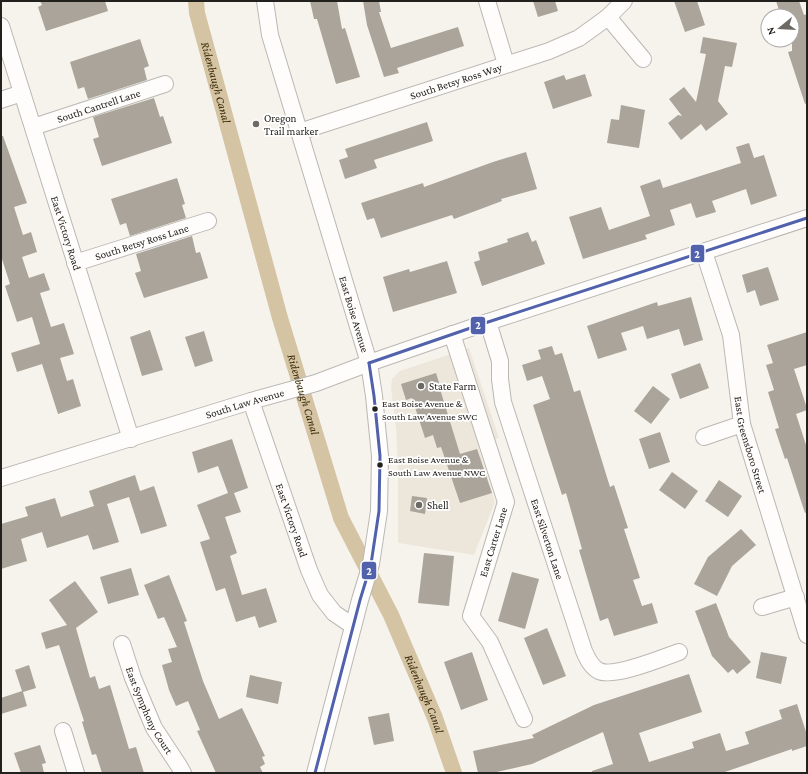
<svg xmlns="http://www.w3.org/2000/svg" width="808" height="774" viewBox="0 0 808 774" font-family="'Crimson Pro',serif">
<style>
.built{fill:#ede7db}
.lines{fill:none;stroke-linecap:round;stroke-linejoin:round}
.canal{stroke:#d5c4a4;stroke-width:16}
.building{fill:#aaa49a}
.minor-casing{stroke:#bab8b3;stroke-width:18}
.minor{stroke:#fefdfc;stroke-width:16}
.bus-1-casing{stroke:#fff;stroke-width:6}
.bus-1{stroke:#5261ac;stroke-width:3}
.poi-dot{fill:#6d6a66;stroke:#fff;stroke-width:1.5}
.bus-dot{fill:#23211d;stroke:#fff;stroke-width:1.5}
.labels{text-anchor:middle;stroke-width:3.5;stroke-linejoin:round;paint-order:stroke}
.bus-label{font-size:10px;fill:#23211d;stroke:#fff;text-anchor:start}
.street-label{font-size:11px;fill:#23211d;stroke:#fff}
.poi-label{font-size:11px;fill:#23211d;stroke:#fff;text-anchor:start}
.water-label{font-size:12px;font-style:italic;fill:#3b2a05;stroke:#fff}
.line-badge{stroke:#fff;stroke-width:1.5}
.badge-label{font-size:11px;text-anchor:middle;font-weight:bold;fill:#fff}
</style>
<rect width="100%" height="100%" fill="#f6f3ed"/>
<path class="built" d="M469,348L499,438L478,445L495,502L474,555L398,543V467L396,428L391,388L392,379L400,371Z"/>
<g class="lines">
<path class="canal" id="s1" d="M196,1L197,13L280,318L341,518L391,615L435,718L454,773"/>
</g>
<g class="building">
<path d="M40,1H105L108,11L46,31L38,7L42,5Z"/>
<path d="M310,1H337L342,29L345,28L360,77L336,84L317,19H314Z"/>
<path d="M363,1H379L381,12H379L391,48L458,27L464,46L397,68L399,73L384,77L367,25Z"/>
<path d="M533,1H555L558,11L538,17Z"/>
<path d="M674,1H697L705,25L685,32Z"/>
<path d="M776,1H799L804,15L807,14V103L805,104L788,52L792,51V16H781Z"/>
<path d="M703,37L737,43L732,67L725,66L718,101L728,114L706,131L701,124L681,140L668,123L678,115L682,116L669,99L684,87L696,102L706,54L700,53Z"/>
<path d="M140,39L149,66L144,68L147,80L88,99L84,87L78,89L70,62Z"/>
<path d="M585,74L592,96L553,109L544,82L564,75L566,80Z"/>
<path d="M154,98L160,117L163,116L172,143L102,166L93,139L99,137L93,117Z"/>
<path d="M621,105L645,110L639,148L607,143L611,119L619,120Z"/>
<path d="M427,122L433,141L374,160L377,168L345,179L339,160L348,157L345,149Z"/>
<path d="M1,136H3L27,203L14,207L23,235L31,232L37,252L22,257L29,278L44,273L50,290L40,293L51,327L64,323L74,354L60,358L67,381L73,379L81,406L58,414L42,364L17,372L11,353L40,344L32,317L17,322L5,286L10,284L1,256Z"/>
<path d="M749,143L754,158L764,155L777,196L751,205L746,189L712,201L716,212L696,218L691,203L670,210L675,225L645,235L647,239L583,259L569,217L601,207L609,230L650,216L640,186L660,179L663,188L741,163L736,147Z"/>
<path d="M526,152L537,189L501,199L502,201L454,219L452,215L381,238L374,218L367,220L361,203L423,183L424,187L493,162Z"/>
<path d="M177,178L185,204L182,205L186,218L130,236L126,223L120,225L111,199Z"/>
<path d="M528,232L532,242L536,240L545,264L482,286L474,262L480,260L478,252L508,242L507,239Z"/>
<path d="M192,236L196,253L200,252L208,278L144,298L135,273L141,271L136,254Z"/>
<path d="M447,261L457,293L393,312L383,277L409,269L410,272Z"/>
<path d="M768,267L779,300L760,306L755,290L747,293L742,275Z"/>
<path d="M691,297L703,340L684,346L679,329L647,339L643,326L621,333L627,350L598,359L587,326L657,302L658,306Z"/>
<path d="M150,330L163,370L142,376L130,337Z"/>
<path d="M204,331L213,361L195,367L185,337Z"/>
<path d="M807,332V365L794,369L807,408V410L796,414L807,448V512L805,513L787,458L785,459L775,429L779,428L768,392L774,390L766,365L773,363L767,345Z"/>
<path d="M552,346L555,355L562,353L574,392L580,390L610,487L614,485L628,528L624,529L640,578L633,580L642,606L652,603L658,623L614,636L608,618L600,621L579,550L582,549L566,493L562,495L533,405L550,399L542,376L527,381L522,365L541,359L538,350Z"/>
<path d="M700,363L709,388L680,399L671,374Z"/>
<path d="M436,373L441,389H440L460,454L477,449L492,493L460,503L441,447L437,448L433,435L425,438L412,398L406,400L401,384Z"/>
<path d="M653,386L670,399L651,424L634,411Z"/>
<path d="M660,432L670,462L649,469L639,439Z"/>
<path d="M232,439L248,488L234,493L241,512L225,517L237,553L230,556L242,595L266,588L277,622L259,628L255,616L236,622L225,588L216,591L200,542L210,539L197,505L228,493L218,466L198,473L192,452Z"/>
<path d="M672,472L698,491L685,509L659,490Z"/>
<path d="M135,475L140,491L154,486L167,526L141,534L129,497L107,504L119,542L93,550L88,535L47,548L42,532L21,539L27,561L1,569V524L28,516L25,507L55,498L61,517L94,506L89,491Z"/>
<path d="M719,480L742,496L728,517L705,501Z"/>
<path d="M412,496L427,498L425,514L410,511Z"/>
<path d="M741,529L756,545L732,566L717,596L694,584L708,557Z"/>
<path d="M424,553L454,556L449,606L418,603Z"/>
<path d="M131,568L139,595L108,604L100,577Z"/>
<path d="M512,572L539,579L525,629L498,621Z"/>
<path d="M169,575L187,621L184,622L203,681L219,719L242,708L265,756L262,757L265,764L260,767L263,773H216L197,731L200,730L188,701L176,706L169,690L162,665L172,662L168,649L177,647L164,617L158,619L144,585Z"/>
<path d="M75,581L98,612L76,628L90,678L95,676L99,689L110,685L129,749L136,747L144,773H102L96,754L92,755L82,722L84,721L59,645L46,649L41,633L67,625L49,600Z"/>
<path d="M716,603L729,637L751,662L737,674L733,669L728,673L712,656L695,611Z"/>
<path d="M547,628L566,676L543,685L524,638Z"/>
<path d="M472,652L488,700L461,710L444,662Z"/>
<path d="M761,652L787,657L781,684L756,678Z"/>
<path d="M29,665L36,688L23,692L27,706L1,714V698L22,691L15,670Z"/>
<path d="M689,674L702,712L639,733L649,762L694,748L692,742L720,733L726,751L749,744L745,732L782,719L779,710L797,704L807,735V746L792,751V749L722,773H592V771L613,764L603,732L532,764L492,773H478L473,751L534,738L532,735L594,705Z"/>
<path d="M250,675L282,682L278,704L246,697Z"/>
<path d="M389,713L394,741L374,745L368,717Z"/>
<path d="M40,745L46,763L42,764L44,773H21L14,753Z"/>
</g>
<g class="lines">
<g class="minor-casing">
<g id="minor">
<path id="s2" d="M265,1L270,35L369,363L374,396L380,456L379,511L371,564L360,600L315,773"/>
<path d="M487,1L506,64"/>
<path d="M608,17L643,59"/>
<path id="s3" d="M1,26L131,439"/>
<path d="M1,100L22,93"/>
<path id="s4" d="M33,127L165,84"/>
<path id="s5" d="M299,132L549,51L579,38L608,17L624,1"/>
<path id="s6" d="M704,252L731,335L742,424L807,635"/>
<path id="s7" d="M75,263L208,221"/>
<path id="s8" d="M488,322L500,361V379L503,402L584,651C587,658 591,667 599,671C614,678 662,658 679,652"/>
<path d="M452,334L506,502L471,616L490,642L524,719"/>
<path id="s9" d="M251,401L309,570L320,595L334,613L353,626"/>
<path d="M704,437L742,424"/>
<path id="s10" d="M1,478L251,401L316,383L369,363L488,322L807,218"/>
<path d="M762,607L796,597"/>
<path id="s11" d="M122,644L133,678L154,728L179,766L183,773"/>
<path d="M63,731L76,773"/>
</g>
</g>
<use href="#minor" class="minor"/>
<g class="bus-1-casing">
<g id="bus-1">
<path d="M369,363L488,322L807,218"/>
<path d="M315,773L360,600L371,564L379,511L380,456L374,396L369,363"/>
</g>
</g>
<use href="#bus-1" class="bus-1"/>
</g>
<g class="poi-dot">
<circle cx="256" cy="124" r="4"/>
<circle cx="421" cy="386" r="4"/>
<circle cx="419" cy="505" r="4"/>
</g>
<g class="bus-dot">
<circle cx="375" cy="409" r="3.5"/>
<circle cx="380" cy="465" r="3.5"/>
</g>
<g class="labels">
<g class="bus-label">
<text x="382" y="407">East Boise Avenue &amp;<tspan x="382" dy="13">South Law Avenue SWC</tspan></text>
<text x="388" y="463">East Boise Avenue &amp;<tspan x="388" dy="13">South Law Avenue NWC</tspan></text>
</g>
<g class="street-label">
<text dy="4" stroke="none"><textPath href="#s5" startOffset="165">South Betsy Ross Way</textPath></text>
<text dy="4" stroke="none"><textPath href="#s4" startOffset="69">South Cantrell Lane</textPath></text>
<text dy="4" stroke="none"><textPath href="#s3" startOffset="217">East Victory Road</textPath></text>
<text dy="4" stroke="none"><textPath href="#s7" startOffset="70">South Betsy Ross Lane</textPath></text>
<text dy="4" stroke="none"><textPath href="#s2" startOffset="326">East Boise Avenue</textPath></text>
<text dy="4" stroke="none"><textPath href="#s10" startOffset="255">South Law Avenue</textPath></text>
<text dy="4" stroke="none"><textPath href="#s6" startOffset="199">East Greensboro Street</textPath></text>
<text dy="4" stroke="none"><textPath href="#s9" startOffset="126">East Victory Road</textPath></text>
<text dy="4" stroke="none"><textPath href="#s8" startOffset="226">East Silverton Lane</textPath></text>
<text transform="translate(493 542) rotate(-73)" y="4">East Carter Lane</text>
<text dy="4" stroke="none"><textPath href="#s11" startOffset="72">East Symphony Court</textPath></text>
</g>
<g class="poi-label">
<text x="264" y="122">Oregon<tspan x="264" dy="13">Trail marker</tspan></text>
<text x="429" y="390">State Farm</text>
<text x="427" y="509">Shell</text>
</g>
<g class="water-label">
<text dy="4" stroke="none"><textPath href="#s1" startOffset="84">Ridenbaugh Canal</textPath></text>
<text dy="4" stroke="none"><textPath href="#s1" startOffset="408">Ridenbaugh Canal</textPath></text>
<text dy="4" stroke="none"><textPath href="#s1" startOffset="732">Ridenbaugh Canal</textPath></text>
</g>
</g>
<g class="line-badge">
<rect x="690" y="244" width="15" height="19" rx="4" fill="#5261ac"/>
<rect x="470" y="316" width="16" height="19" rx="4" fill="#5261ac"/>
<rect x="361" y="561" width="16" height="19" rx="4" fill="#5261ac"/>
</g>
<g class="badge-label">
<text x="697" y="258">2</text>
<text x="478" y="329">2</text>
<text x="369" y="575">2</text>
</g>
<rect width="808" height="774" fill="none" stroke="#23211d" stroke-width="4"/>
<g transform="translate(780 28) rotate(252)"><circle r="19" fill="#ffffff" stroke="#a7a6a5"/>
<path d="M0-3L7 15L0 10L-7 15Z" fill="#6d6a66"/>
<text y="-6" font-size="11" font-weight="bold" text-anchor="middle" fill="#23211d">N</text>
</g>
</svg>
